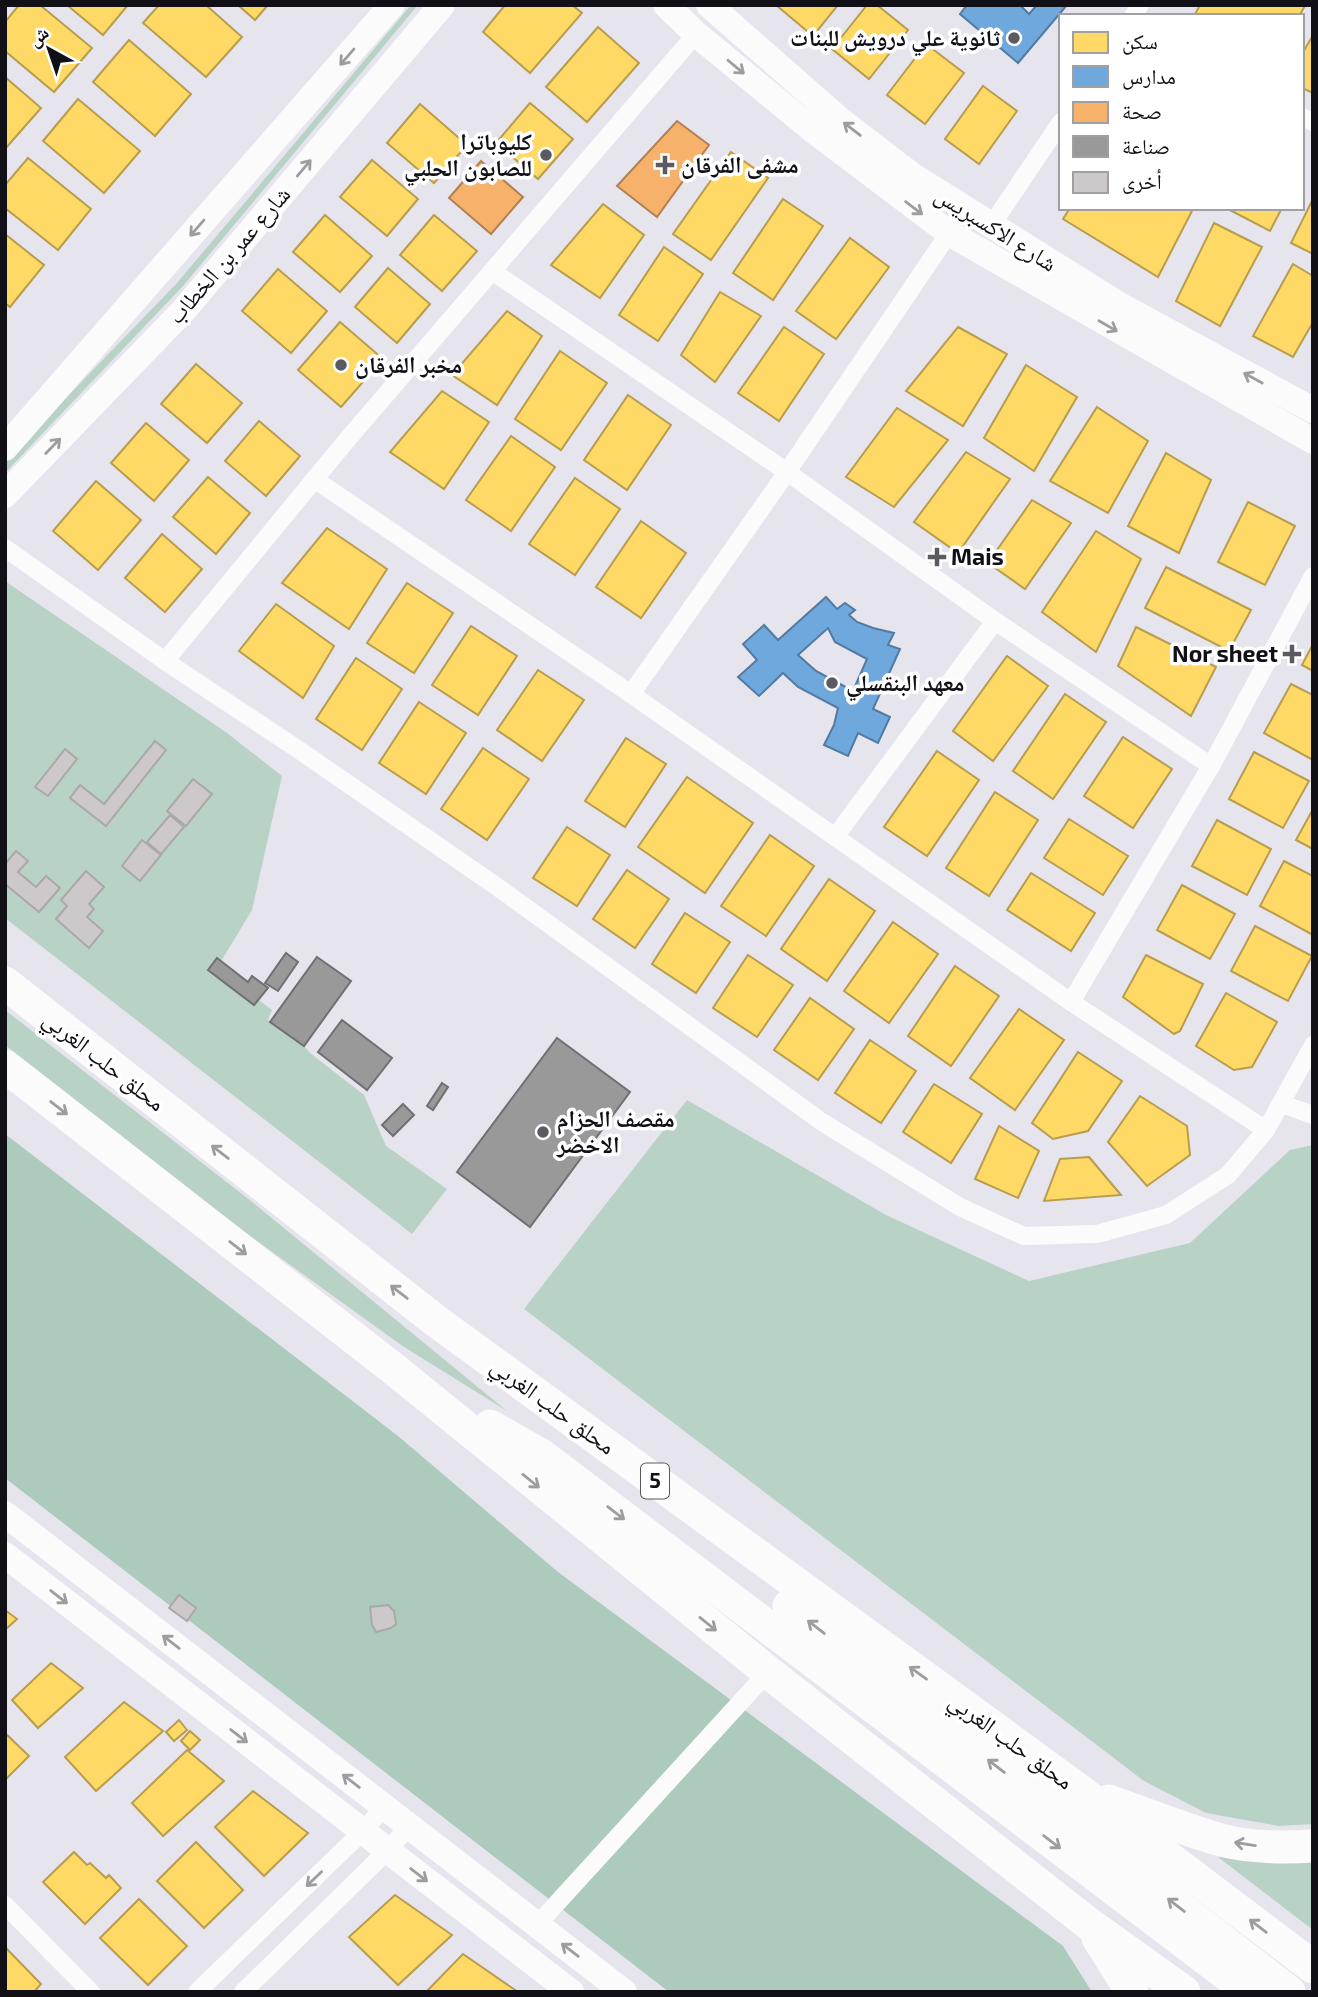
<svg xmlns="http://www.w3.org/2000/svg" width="1318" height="1997" viewBox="0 0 1318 1997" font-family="'Exo 2','Noto Naskh Arabic',sans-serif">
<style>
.green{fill:#b9d2c6}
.forest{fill:#accbbd}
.homes{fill:#ffd966;stroke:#b89d4e;stroke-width:2}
.schools{fill:#6fa8dc;stroke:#537aa1;stroke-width:2;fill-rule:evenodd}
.health{fill:#f6b26b;stroke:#b18152;stroke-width:2}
.industry{fill:#999;stroke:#707072;stroke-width:2}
.building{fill:#cdc9ca;stroke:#aba8aa;stroke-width:2}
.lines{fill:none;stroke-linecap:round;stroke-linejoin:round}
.street{stroke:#fbfbfc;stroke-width:18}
.secondary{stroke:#fbfbfc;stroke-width:26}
.highway{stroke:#fbfbfc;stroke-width:33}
.oneway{stroke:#9d9da0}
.poi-dot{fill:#5c5a61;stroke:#fff;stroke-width:2.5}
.labels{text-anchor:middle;stroke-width:7;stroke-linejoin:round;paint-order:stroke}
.shield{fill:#fff;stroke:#58585c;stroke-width:2}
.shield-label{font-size:21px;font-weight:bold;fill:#111016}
.poi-label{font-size:23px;font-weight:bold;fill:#111016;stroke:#fff;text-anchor:start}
.street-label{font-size:23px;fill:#111016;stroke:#fff}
</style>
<rect width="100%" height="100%" fill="#e6e4ed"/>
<g class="green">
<path d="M411,5H418L183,286L5,473V461L177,283Z"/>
<path d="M5,581L227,733L282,776L252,910L217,968L272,1010L268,1020L304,1046L310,1053L364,1095L386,1146L447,1189L412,1234L5,918Z"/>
<path d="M5,1010L251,1201L507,1411L401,1345L239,1228L5,1045Z"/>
<path d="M687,1100L886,1215L1029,1281L1190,1243L1290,1150L1313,1145V1824L1279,1826L1206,1813L1144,1781L524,1309Z"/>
<path d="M1218,1857L1298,1862L1313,1860V1930Z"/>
</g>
<path class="forest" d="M5,1134L398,1436L558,1572L1063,1946L1092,1992H669L5,1478Z"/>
<g class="homes">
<path d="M19,5H40L92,48L54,92L5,51V22Z"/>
<path d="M67,5H128L103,35Z"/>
<path d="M159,5H206L242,37L206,77L143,23Z"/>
<path d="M238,5H268L255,20Z"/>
<path d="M505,5H572L582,13L530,73L483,32Z"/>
<path d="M776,5H838L813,36Z"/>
<path d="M867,5H877L908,30L869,79L832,49Z"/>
<path d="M1200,5H1304L1305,6L1299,16H1194Z"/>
<path d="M598,27L639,63L587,122L546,87Z"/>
<path d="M1313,35V93L1302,88V54Z"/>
<path d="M129,40L191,94L155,136L93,82Z"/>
<path d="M926,44L964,73L925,124L887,95Z"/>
<path d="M5,77L41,108L5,149Z"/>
<path d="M983,86L1017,111L979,164L945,139Z"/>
<path d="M78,99L140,151L104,193L43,141Z"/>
<path d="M530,103L573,139L538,179L496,143Z"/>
<path d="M420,104L467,145L434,183L387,143Z"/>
<path d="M731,152L768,178L711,260L673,234Z"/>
<path d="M28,158L91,209L58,250L5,208V185Z"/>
<path d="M372,160L418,199L387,236L340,197Z"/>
<path d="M783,199L823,226L773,300L733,273Z"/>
<path d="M1313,199V254L1291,243Z"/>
<path d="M603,204L644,235L600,298L551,265Z"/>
<path d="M1070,208H1186L1192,211L1158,277L1063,219Z"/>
<path d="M1226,208H1282L1270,231Z"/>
<path d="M325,215L372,256L340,292L293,252Z"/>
<path d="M434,215L477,251L442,291L400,255Z"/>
<path d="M1214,223L1262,247L1220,326L1176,301Z"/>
<path d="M5,234L44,265L10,307L5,303Z"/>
<path d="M850,238L889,267L836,339L796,311Z"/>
<path d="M664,247L703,274L658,341L619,315Z"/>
<path d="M1293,264L1313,276V322L1293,357L1253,336Z"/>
<path d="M388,268L430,304L397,343L355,307Z"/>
<path d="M278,269L327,311L291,353L242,311Z"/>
<path d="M720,292L761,316L715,382L681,355Z"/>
<path d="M507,311L542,336L497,405L452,375Z"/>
<path d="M340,322L383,359L341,407L298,370Z"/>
<path d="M784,327L824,354L779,421L738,393Z"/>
<path d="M958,327L1007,354L963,426L906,391Z"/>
<path d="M560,351L607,383L561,450L515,419Z"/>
<path d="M196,364L242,403L207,443L161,404Z"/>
<path d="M1026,365L1077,397L1034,471L984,438Z"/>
<path d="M442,391L489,422L444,489L390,452Z"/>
<path d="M628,395L671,425L627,490L584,460Z"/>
<path d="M1097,407L1148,441L1108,513L1050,481Z"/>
<path d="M897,408L948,440L894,507L846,477Z"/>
<path d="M259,421L300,456L266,496L225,461Z"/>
<path d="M146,423L189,460L154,501L111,463Z"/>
<path d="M511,436L555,467L511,531L466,500Z"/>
<path d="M966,452L1010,479L958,553L914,522Z"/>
<path d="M1166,453L1211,480L1179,553L1128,526Z"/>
<path d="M208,477L250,513L216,554L173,517Z"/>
<path d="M575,478L620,509L575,575L529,544Z"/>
<path d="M96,481L141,520L98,570L53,531Z"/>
<path d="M1032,500L1071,523L1025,589L988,563Z"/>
<path d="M1248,502L1295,526L1265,585L1218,562Z"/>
<path d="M641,521L686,553L641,618L596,587Z"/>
<path d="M327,528L387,569L349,629L282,583Z"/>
<path d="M1096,531L1141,559L1096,652L1042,612Z"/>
<path d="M162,534L202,569L165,612L125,578Z"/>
<path d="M1166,567L1251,610L1229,651L1145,608Z"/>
<path d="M407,583L453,613L414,673L367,643Z"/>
<path d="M276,604L334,646L303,698L239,651Z"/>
<path d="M471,626L517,656L478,715L432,685Z"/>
<path d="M1136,627L1216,667L1191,716L1118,666Z"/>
<path d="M1313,644V671L1302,665Z"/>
<path d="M1007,656L1048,686L993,761L953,731Z"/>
<path d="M356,658L402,689L362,750L316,719Z"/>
<path d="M538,670L584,700L542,761L497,730Z"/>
<path d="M1291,684L1313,695V760L1264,733Z"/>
<path d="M1065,694L1106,722L1053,799L1013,771Z"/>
<path d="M419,702L466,733L426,794L379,763Z"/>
<path d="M1123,737L1172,769L1133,828L1084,796Z"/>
<path d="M626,738L666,764L625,827L585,801Z"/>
<path d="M483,748L529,779L487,840L441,809Z"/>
<path d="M937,751L979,780L927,856L884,827Z"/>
<path d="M1254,752L1309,781L1283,828L1229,799Z"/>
<path d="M687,777L753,823L705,893L638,847Z"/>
<path d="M995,792L1038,820L989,896L946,868Z"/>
<path d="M1313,809V849L1296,840Z"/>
<path d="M1069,819L1128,856L1103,895L1044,858Z"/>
<path d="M1217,820L1271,849L1247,895L1192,866Z"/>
<path d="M567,827L610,855L577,906L533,878Z"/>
<path d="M770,835L814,866L766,936L721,906Z"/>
<path d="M1284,861L1313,876V935L1260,906Z"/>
<path d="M627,870L669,899L635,948L593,919Z"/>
<path d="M1031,873L1095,913L1071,951L1007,910Z"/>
<path d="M829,879L875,911L827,981L781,949Z"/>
<path d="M1182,885L1235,914L1210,959L1157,930Z"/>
<path d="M685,913L730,942L696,993L652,964Z"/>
<path d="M893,922L938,954L889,1023L844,991Z"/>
<path d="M1255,926L1312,956L1288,1001L1231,971Z"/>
<path d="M748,955L793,985L757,1037L713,1008Z"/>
<path d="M1146,955L1203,984L1180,1031L1174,1034L1123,997Z"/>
<path d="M955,966L999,996L951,1066L908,1036Z"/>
<path d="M1226,993L1277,1022L1252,1067L1234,1070L1196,1046Z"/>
<path d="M810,998L854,1029L818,1080L774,1050Z"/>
<path d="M1019,1009L1064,1040L1015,1110L970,1078Z"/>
<path d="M870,1040L916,1071L881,1123L835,1093Z"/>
<path d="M1078,1052L1122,1081L1088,1131L1053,1139L1032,1123Z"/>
<path d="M934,1084L982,1114L951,1163L903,1132Z"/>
<path d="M1140,1096L1187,1126L1190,1155L1147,1186L1108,1142Z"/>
<path d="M999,1126L1039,1151L1018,1198L975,1179Z"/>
<path d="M1089,1157L1121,1195L1044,1201L1060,1159Z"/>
<path d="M5,1610L17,1619L5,1630Z"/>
<path d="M51,1663L83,1688L38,1728L12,1700Z"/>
<path d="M124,1702L163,1731L96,1791L65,1757Z"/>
<path d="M179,1720L187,1730L174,1741L166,1732Z"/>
<path d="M190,1731L200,1740L190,1750L181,1741Z"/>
<path d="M5,1733L29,1756L5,1780Z"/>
<path d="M187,1750L224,1781L163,1836L132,1803Z"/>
<path d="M253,1791L308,1833L264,1876L215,1827Z"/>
<path d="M196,1842L243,1890L204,1928L157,1881Z"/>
<path d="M74,1852L87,1865L90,1863L106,1878L109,1875L121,1888L85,1924L43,1882Z"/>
<path d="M395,1895L452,1935L398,1985L349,1937Z"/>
<path d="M139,1899L187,1946L148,1985L100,1938Z"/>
<path d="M5,1947L41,1984L34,1992H5Z"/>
<path d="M463,1954L518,1992H426Z"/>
</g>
<g class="schools">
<path d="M967,5H1020L1029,14L1037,5H1067L1018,63L960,14Z"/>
<path d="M826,597L837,609L845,603L855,610L849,615L857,622L873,628L894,633L888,645L900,649L873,709L890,717L878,743L858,733L848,756L824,745L834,725L838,708L798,687L783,673L759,696L738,677L757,660L743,644L764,625L778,640ZM828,628L835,642L867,659L853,691L816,671L798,655Z"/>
</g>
<g class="health">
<path d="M677,121L709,145L657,217L617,186Z"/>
<path d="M481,161L523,197L491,234L449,198Z"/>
</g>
<g class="industry">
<path d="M286,953L298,962L278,991L265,983Z"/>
<path d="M317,957L351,981L304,1046L270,1022Z"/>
<path d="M217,958L248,982L252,976L268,988L254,1005L208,970Z"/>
<path d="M342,1020L392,1058L367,1090L318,1052Z"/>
<path d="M557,1038L630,1092L530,1227L457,1172Z"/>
<path d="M442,1083L448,1087L433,1110L427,1106Z"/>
<path d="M403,1104L414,1115L393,1136L382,1125Z"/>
</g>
<g class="building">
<path d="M155,741L166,750L106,826L70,798L80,785L104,804Z"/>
<path d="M65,749L77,759L48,796L35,787Z"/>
<path d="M193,779L212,794L186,826L167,811Z"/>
<path d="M170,815L184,827L161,854L147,842Z"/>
<path d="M142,840L161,855L140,881L122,866Z"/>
<path d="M16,851L28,861L18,872L36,887L46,876L60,888L39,912L5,884V864Z"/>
<path d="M86,871L104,887L89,904L94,909L87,917L103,931L89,948L56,919L67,906L61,900Z"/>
<path d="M179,1595L196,1608L187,1621L169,1608Z"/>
<path d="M388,1605L394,1611L396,1624L391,1628L376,1632L372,1625L370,1607Z"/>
</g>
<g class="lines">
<g class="street">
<path d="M1133,16L1140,5"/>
<path d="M1302,117L1313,122"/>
<path d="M991,226L1061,122"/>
<path d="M492,271L787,472L995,621L1211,766"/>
<path d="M314,479L631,694L1071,1002L1266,1130"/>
<path d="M5,548L165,661L299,750L496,886L822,1122L960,1207L1024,1236L1097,1234L1166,1215L1228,1175L1266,1130L1313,1045"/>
<path d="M165,661L346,441L696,34"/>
<path d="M631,694L787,472L949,233"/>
<path d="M835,837L995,621"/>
<path d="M1071,1002L1211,766L1313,576"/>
<path d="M1282,1104L1313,1115"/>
<path d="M5,1905L91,1992"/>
<path d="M537,1925L768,1672"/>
<path d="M197,1992L363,1831L384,1807"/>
<path d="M243,1992L388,1850L409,1826"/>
</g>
<g class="secondary">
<path d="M666,5L696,34L814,131L949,233L1313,441"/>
<path d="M709,5L840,120L913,176L1121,306L1313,410"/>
<path d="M5,448L392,5"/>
<path d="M5,495L183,311L442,5"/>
<path d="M5,1514L624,1992"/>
<path d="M5,1555L571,1992"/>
</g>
<g class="highway">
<path d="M5,983L436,1321L1079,1790L1313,1967"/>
<path d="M5,1066L395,1370L768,1672L1089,1924L1184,1992"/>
<path d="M490,1426L541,1455L1250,1992"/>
<path d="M789,1606L1289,1992"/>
<path d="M1109,1801C1146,1814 1183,1829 1221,1840C1251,1848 1283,1848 1313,1846"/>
<path d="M1098,1938L1132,1992"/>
</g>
</g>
<defs><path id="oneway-shaft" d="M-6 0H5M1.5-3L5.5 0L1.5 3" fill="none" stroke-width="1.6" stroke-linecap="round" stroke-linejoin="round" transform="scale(1.75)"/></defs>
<g class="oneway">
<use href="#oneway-shaft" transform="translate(347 57) rotate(131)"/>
<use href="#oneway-shaft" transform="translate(736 67) rotate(40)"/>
<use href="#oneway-shaft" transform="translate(852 129) rotate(-142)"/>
<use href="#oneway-shaft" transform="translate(304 168) rotate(-50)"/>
<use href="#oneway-shaft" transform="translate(914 208) rotate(37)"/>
<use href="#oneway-shaft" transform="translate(197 228) rotate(131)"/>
<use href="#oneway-shaft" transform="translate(1108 326) rotate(30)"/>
<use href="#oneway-shaft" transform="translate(1253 378) rotate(-151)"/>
<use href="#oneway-shaft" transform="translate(53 446) rotate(-46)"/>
<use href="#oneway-shaft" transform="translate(59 1108) rotate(38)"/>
<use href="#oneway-shaft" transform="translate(220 1152) rotate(-142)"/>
<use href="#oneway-shaft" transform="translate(238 1248) rotate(38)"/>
<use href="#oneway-shaft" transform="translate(399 1292) rotate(-142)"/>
<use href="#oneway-shaft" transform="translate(531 1481) rotate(39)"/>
<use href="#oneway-shaft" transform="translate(616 1513) rotate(37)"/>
<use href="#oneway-shaft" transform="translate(59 1597) rotate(38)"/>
<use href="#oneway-shaft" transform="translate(708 1624) rotate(39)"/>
<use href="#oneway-shaft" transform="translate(816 1627) rotate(-142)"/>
<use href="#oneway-shaft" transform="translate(171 1642) rotate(-142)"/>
<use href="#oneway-shaft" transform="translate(918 1673) rotate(-144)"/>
<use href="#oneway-shaft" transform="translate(239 1736) rotate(38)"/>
<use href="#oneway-shaft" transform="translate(996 1766) rotate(-142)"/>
<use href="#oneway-shaft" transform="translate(351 1781) rotate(-142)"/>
<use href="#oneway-shaft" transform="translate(1052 1842) rotate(37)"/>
<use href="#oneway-shaft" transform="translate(1245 1844) rotate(-171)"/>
<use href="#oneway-shaft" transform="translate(419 1875) rotate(38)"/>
<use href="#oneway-shaft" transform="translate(314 1879) rotate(136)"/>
<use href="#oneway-shaft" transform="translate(1176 1905) rotate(-142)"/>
<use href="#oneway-shaft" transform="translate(1258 1926) rotate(-143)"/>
<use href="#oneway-shaft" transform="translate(570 1950) rotate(-143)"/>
</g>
<g class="poi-dot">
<circle cx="1014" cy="38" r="7"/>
<circle cx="546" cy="155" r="7"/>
<path d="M661.5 154.5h7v7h7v7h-7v7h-7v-7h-7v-7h7z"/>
<circle cx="341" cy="365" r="7"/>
<path d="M933.5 546.5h7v7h7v7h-7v7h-7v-7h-7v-7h7z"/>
<path d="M1288.5 643.5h7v7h7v7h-7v7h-7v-7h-7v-7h7z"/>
<circle cx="832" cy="683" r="7"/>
<circle cx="543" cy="1132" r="7"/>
</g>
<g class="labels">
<rect class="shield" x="641" y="1463.5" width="28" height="35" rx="5"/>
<g class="shield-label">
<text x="655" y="1488">5</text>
</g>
<g class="poi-label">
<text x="1000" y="46" text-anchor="end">ثانوية علي درويش للبنات</text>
<text x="532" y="150" text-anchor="end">كليوباترا<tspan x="532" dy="26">للصابون الحلبي</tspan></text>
<text x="681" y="173">مشفى الفرقان</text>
<text x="355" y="373">مخبر الفرقان</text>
<text x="951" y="565">Mais</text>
<text x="1278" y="662" text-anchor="end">Nor sheet</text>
<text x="846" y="691">معهد البنقسلي</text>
<text x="557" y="1127">مقصف الحزام<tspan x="557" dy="26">الاخضر</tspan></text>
</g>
<g class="street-label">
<text transform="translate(996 229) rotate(32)" y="8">شارع الاكسبريس</text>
<text transform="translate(229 255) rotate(-49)" y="8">شارع عمر بن الخطاب</text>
<text transform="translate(104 1061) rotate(38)" y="8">محلق حلب الغربي</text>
<text transform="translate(553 1406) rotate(36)" y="8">محلق حلب الغربي</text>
<text transform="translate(1011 1741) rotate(36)" y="8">محلق حلب الغربي</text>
</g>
</g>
<rect width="1318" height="1997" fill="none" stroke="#111016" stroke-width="14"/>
<rect x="1059" y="14" width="245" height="196" fill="#ffffff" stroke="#a09fa2" stroke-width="2"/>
<rect x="1073" y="32" width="35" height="21" fill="#ffd966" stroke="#a09fa2" stroke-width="2"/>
<text x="1122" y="49" font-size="21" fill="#111016">سكن</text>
<rect x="1073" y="66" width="35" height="21" fill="#6fa8dc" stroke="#a09fa2" stroke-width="2"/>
<text x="1122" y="84" font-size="21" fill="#111016">مدارس</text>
<rect x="1073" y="102" width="35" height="21" fill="#f6b26b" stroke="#a09fa2" stroke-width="2"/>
<text x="1122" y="119" font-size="21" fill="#111016">صحة</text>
<rect x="1073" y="136" width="35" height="21" fill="#999999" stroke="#a09fa2" stroke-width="2"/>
<text x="1122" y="154" font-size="21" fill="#111016">صناعة</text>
<rect x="1073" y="172" width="35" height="21" fill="#cdc9ca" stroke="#a09fa2" stroke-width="2"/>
<text x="1122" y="189" font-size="21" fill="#111016">أخرى</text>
<g transform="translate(49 49) rotate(320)" stroke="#ffffff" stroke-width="5" paint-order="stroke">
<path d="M0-5L12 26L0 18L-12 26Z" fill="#111016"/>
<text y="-10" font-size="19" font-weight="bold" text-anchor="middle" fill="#111016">ش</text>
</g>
</svg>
